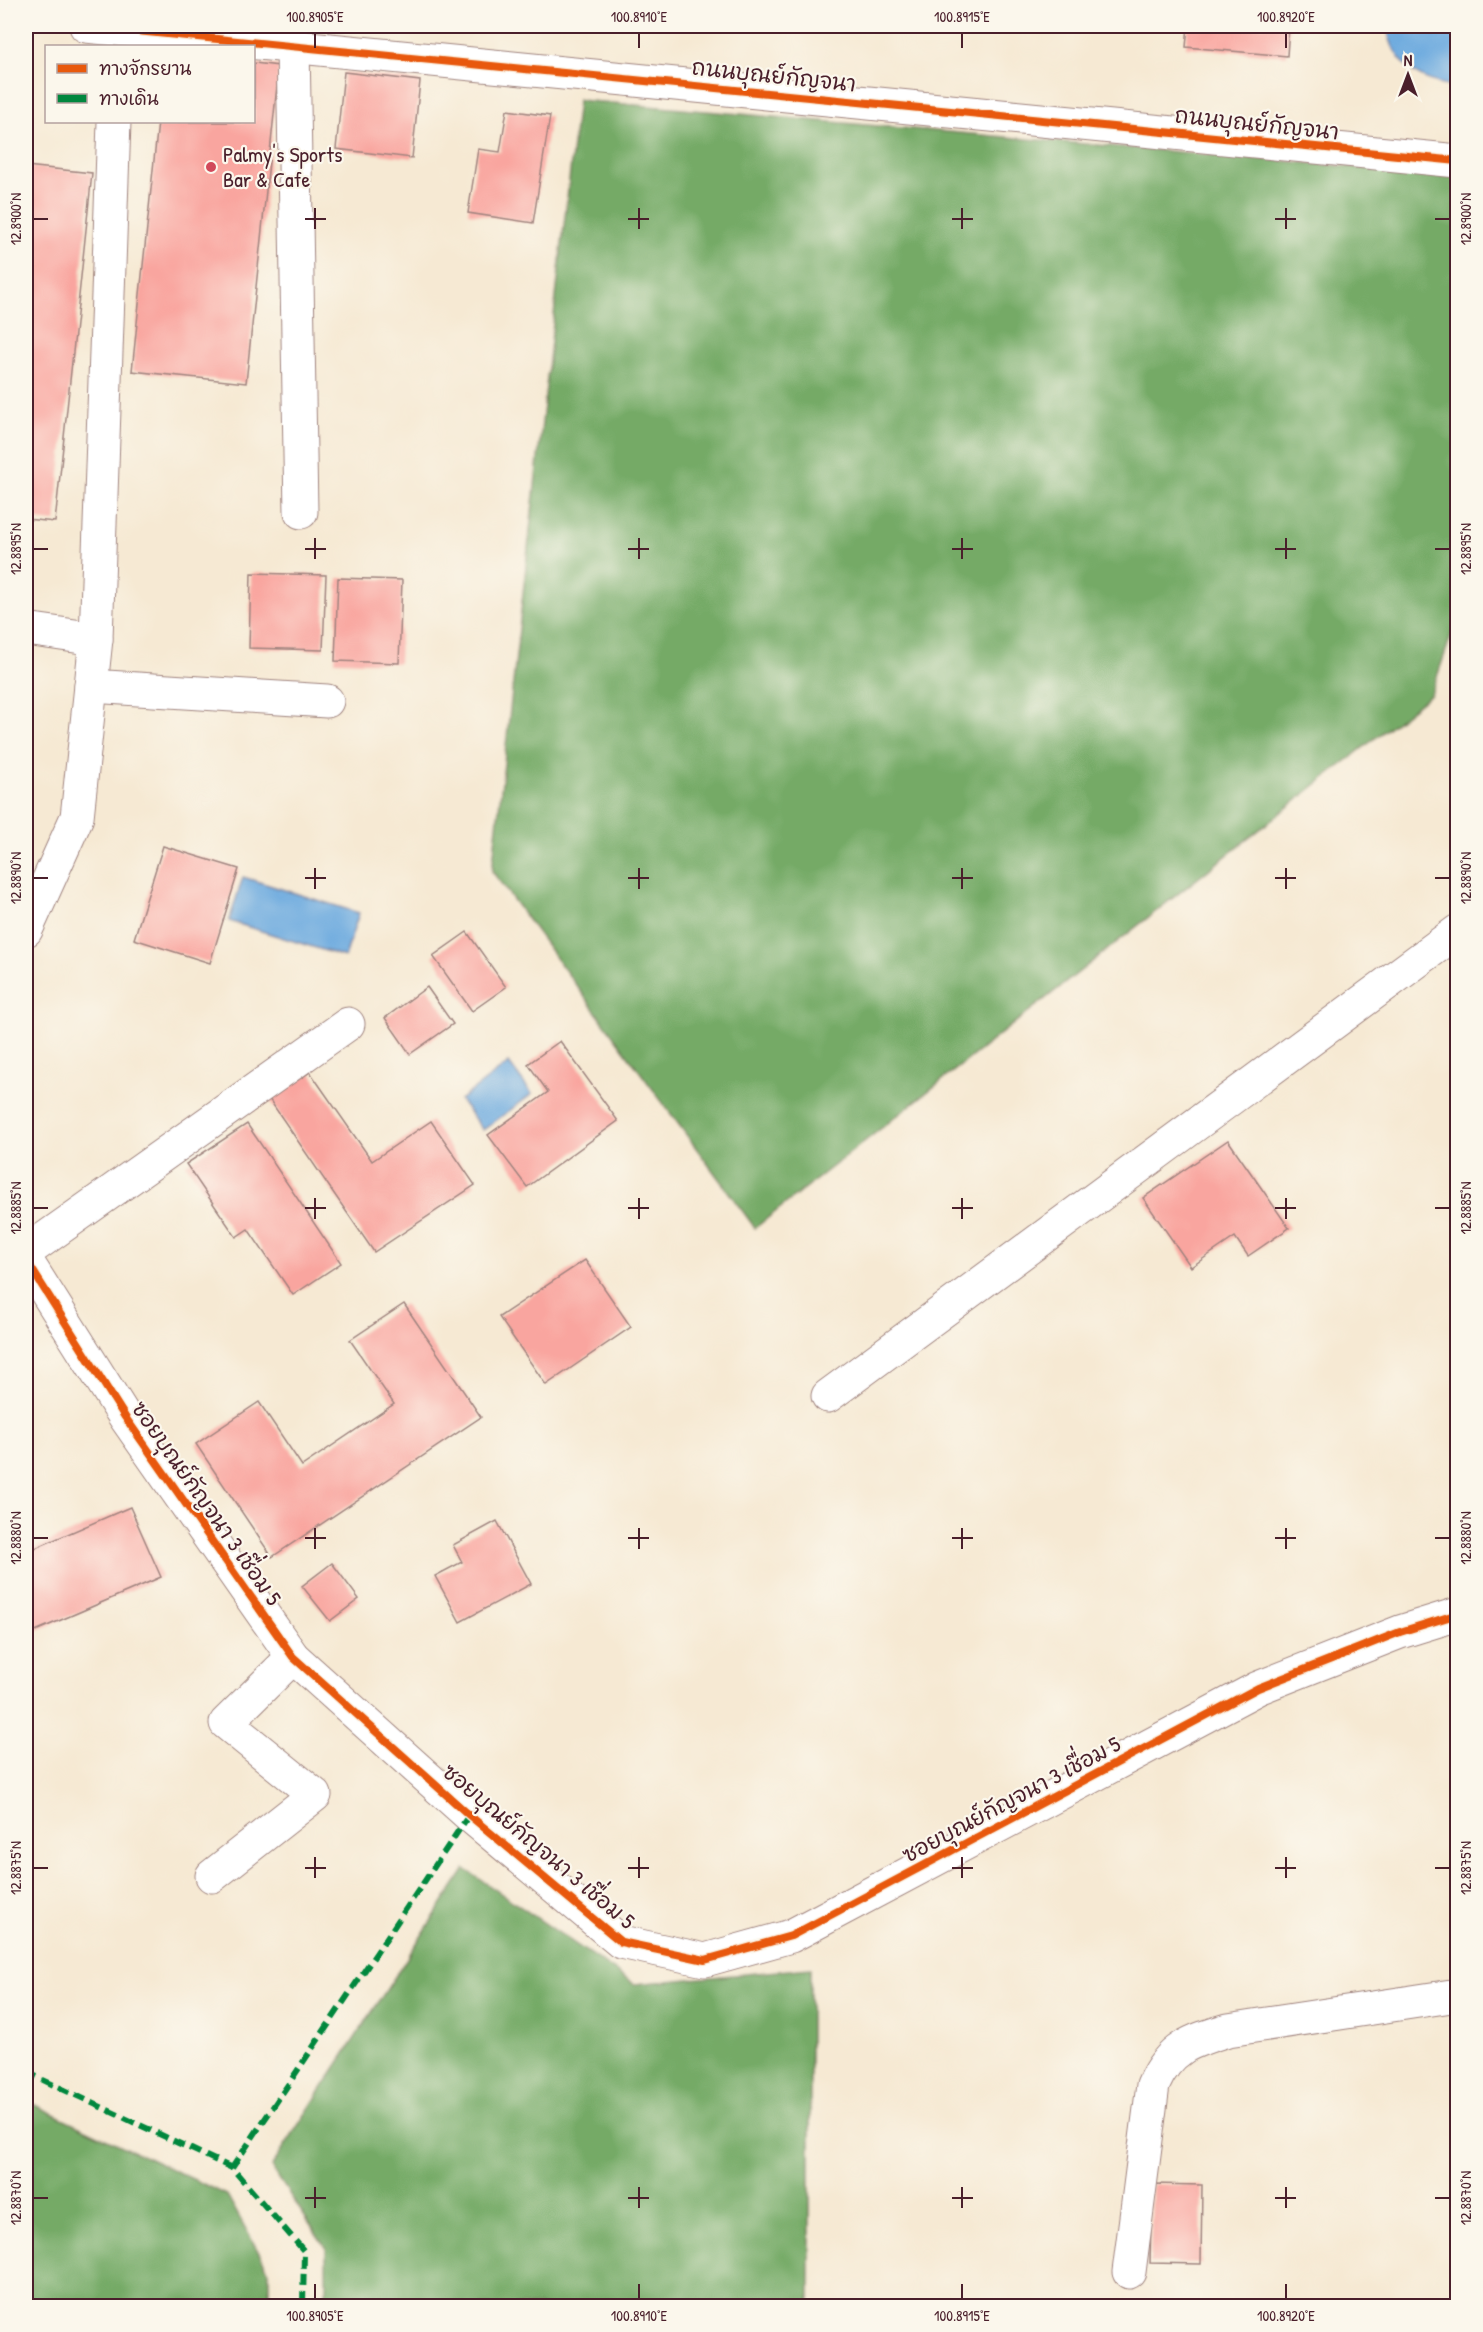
<svg xmlns="http://www.w3.org/2000/svg" width="1483" height="2332" viewBox="0 0 1483 2332" font-family="'Patrick Hand','Playpen Sans Thai',sans-serif">
<style>
.forest{fill:#74aa66;stroke:#5f6448;stroke-width:1.5}
.water{fill:#6eabdf;stroke:#5c6585;stroke-width:1.5}
.building{fill:#f9a59f}
.lines{fill:none;stroke-linecap:round;stroke-linejoin:round}
.minor-casing{stroke:#a0847f;stroke-width:35}
.minor{stroke:#fff;stroke-width:33}
.quiet{stroke:#00873e;stroke-width:6;stroke-dasharray:12 6;stroke-linecap:butt}
.cycleway-casing{stroke:#fbf7ec;stroke-width:11}
.cycleway{stroke:#e8590c;stroke-width:8}
.ticks{fill:none;stroke:#4a1f2b;stroke-width:2}
.poi-dot{fill:#d1495b;stroke:#fbf7ec;stroke-width:2}
.labels{text-anchor:middle;stroke-width:4.5;stroke-linejoin:round;paint-order:stroke}
.street-label{font-size:22px;fill:#4a1f2b;stroke:#fbf7ec}
.poi-label{font-size:22px;fill:#4a1f2b;stroke:#fbf7ec;text-anchor:start}
.neatline{fill:none;stroke:#4a1f2b;stroke-width:2}
.ticks-label{font-size:15px;text-anchor:middle;fill:#4a1f2b}
</style>
<rect width="100%" height="100%" fill="#fbf7ec"/>
<filter id="ink" filterUnits="userSpaceOnUse"><feTurbulence type="fractalNoise" baseFrequency=".0167" numOctaves="2"/><feDisplacementMap in="SourceGraphic" scale="12" xChannelSelector="R" yChannelSelector="G"/><feConvolveMatrix kernelMatrix="1 2 1 2 8 2 1 2 1" color-interpolation-filters="sRGB"/></filter>
<filter id="wash" filterUnits="userSpaceOnUse"><feTurbulence type="fractalNoise" baseFrequency=".008" numOctaves="4" result="noise"/><feDisplacementMap in="SourceGraphic" scale="24" xChannelSelector="R" yChannelSelector="G"/><feGaussianBlur stdDeviation="1.35" result="paint"/><feColorMatrix in="noise" values="0 0 0 0 0 0 0 0 0 0 0 0 0 0 0 0 0 1.4 0 .05"/><feComposite in="paint" operator="in"/></filter>
<g filter="url(#wash)">
<rect width="100%" height="100%" fill="#f6e9d3"/>
<g class="forest">
<path d="M578,100L1457,176L1458,616L1431,694L755,1228L492,871Z"/>
<path d="M465,1869L634,1984L810,1968V2306H326V2248L271,2167Z"/>
<path d="M26,2101L227,2195L269,2271V2306H26Z"/>
</g>
<g class="water">
<path d="M1387,26H1457V86C1420,83 1393,65 1387,26Z"/>
<path d="M243,877L359,913L345,957L229,921Z"/>
<path d="M509,1063L532,1094L483,1130L460,1100Z"/>
</g>
<g id="blocks">
<g class="building">
<path d="M1188,26H1289L1287,56L1186,47Z"/>
<path d="M254,63L279,66L246,383L132,371L158,122H254Z"/>
<path d="M344,72L420,81L412,158L336,149Z"/>
<path d="M507,110L550,116L533,223L468,213L478,149L500,152Z"/>
<path d="M26,166L92,173L55,522L26,519Z"/>
<path d="M251,573L326,575L323,650L249,648Z"/>
<path d="M338,578L402,580L399,663L335,661Z"/>
<path d="M163,846L239,869L210,963L134,939Z"/>
<path d="M467,932L506,987L472,1011L433,956Z"/>
<path d="M427,987L453,1024L410,1054L385,1018Z"/>
<path d="M560,1041L618,1121L527,1187L488,1135L548,1092L528,1064Z"/>
<path d="M310,1072L372,1161L431,1121L475,1185L374,1252L269,1099Z"/>
<path d="M247,1124L341,1263L293,1295L248,1229L236,1237L186,1164Z"/>
<path d="M1228,1140L1289,1228L1248,1256L1235,1237L1191,1267L1143,1198Z"/>
<path d="M585,1260L631,1327L546,1385L499,1317Z"/>
<path d="M404,1304L481,1417L272,1557L196,1444L259,1402L302,1466L394,1404L350,1340Z"/>
<path d="M130,1507L161,1577L26,1635V1552Z"/>
<path d="M497,1521L531,1584L460,1622L435,1576L462,1562L453,1545Z"/>
<path d="M332,1563L359,1599L330,1621L302,1586Z"/>
<path d="M1152,2184L1202,2185L1201,2264L1150,2263Z"/>
</g>
</g>
</g>
<g filter="url(#ink)">
<use href="#blocks" fill-opacity="0" stroke="#a0847f" stroke-width="1.5"/>
<g class="lines">
<g class="minor-casing">
<g id="minor">
<path d="M86,26L1458,161"/>
<path d="M293,45L301,512"/>
<path d="M26,629L96,639"/>
<path d="M91,686L327,701"/>
<path d="M26,930L77,817L96,639L114,122"/>
<path d="M26,1252L348,1024"/>
<path d="M26,1260L125,1417L293,1657L469,1815L621,1942L705,1960L791,1936L1258,1688L1400,1632L1458,1614"/>
<path d="M828,1396L1458,931"/>
<path d="M212,1876L315,1795L226,1723L293,1657"/>
<path d="M1129,2272L1153,2085C1169,2048 1191,2041 1228,2030L1458,1995"/>
</g>
</g>
<use href="#minor" class="minor"/>
<g class="quiet">
<path d="M26,2072L232,2168L304,2251L303,2306"/>
<path d="M232,2168L469,1815"/>
</g>
<g class="cycleway-casing">
<g id="cycleway">
<path d="M86,26L1458,161"/>
<path d="M26,1260L125,1417L293,1657L469,1815L621,1942L705,1960L791,1936L1258,1688L1400,1632L1458,1614"/>
</g>
</g>
<use href="#cycleway" class="cycleway"/>
</g>
</g>
<path class="ticks" d="M315,33V48M639,33V48M962,33V48M1286,33V48M315,208V229M639,208V229M962,208V229M1286,208V229M33,219H48M305,219H326M628,219H649M952,219H973M1275,219H1296M1435,219H1450M315,538V559M639,538V559M962,538V559M1286,538V559M33,549H48M305,549H326M628,549H649M952,549H973M1275,549H1296M1435,549H1450M315,868V889M639,868V889M962,868V889M1286,868V889M33,878H48M305,878H326M628,878H649M952,878H973M1275,878H1296M1435,878H1450M315,1198V1219M639,1198V1219M962,1198V1219M1286,1198V1219M33,1208H48M305,1208H326M628,1208H649M952,1208H973M1275,1208H1296M1435,1208H1450M315,1528V1549M639,1528V1549M962,1528V1549M1286,1528V1549M33,1538H48M305,1538H326M628,1538H649M952,1538H973M1275,1538H1296M1435,1538H1450M315,1857V1878M639,1857V1878M962,1857V1878M1286,1857V1878M33,1868H48M305,1868H326M628,1868H649M952,1868H973M1275,1868H1296M1435,1868H1450M315,2187V2208M639,2187V2208M962,2187V2208M1286,2187V2208M33,2198H48M305,2198H326M628,2198H649M952,2198H973M1275,2198H1296M1435,2198H1450M315,2284V2299M639,2284V2299M962,2284V2299M1286,2284V2299"/>
<circle class="poi-dot" cx="211" cy="167" r="6"/>
<g class="labels">
<g class="street-label">
<text transform="translate(774 75) rotate(6)" y="8">ถนนบุณย์กัญจนา</text>
<text transform="translate(1257 123) rotate(6)" y="8">ถนนบุณย์กัญจนา</text>
<text transform="translate(207 1503) rotate(55)" y="8">ซอยบุณย์กัญจนา 3 เชื่อม 5</text>
<text transform="translate(1011 1799) rotate(-28)" y="8">ซอยบุณย์กัญจนา 3 เชื่อม 5</text>
<text transform="translate(539 1846) rotate(40)" y="8">ซอยบุณย์กัญจนา 3 เชื่อม 5</text>
</g>
<g class="poi-label">
<text x="223" y="162">Palmy's Sports<tspan x="223" dy="25">Bar &amp; Cafe</tspan></text>
</g>
</g>
<rect width="1483" height="2332" fill="none" stroke="#fbf7ec" stroke-width="66"/>
<rect x="45" y="45" width="210" height="78" fill="#fbf7ec" stroke="#b4a19f" stroke-width="1.5"/>
<rect x="57" y="64" width="30" height="9" fill="#e8590c" stroke="#b4a19f" stroke-width="1.5"/>
<text x="99" y="75" font-size="18" fill="#4a1f2b">ทางจักรยาน</text>
<rect x="57" y="94" width="30" height="9" fill="#00873e" stroke="#b4a19f" stroke-width="1.5"/>
<text x="99" y="105" font-size="18" fill="#4a1f2b">ทางเดิน</text>
<g transform="translate(1408 75)" stroke="#fbf7ec" stroke-width="4.5" paint-order="stroke">
<path d="M0-4.5L10 22L0 15L-10 22Z" fill="#4a1f2b"/>
<text y="-9" font-size="16" font-weight="bold" text-anchor="middle" fill="#4a1f2b">N</text>
</g>
<rect x="33" y="33" width="1417" height="2266" class="neatline"/>
<g class="ticks-label">
<text x="315" y="22">100.8905°E</text>
<text x="639" y="22">100.8910°E</text>
<text x="962" y="22">100.8915°E</text>
<text x="1286" y="22">100.8920°E</text>
<text transform="translate(16 219) rotate(-90)" y="5">12.8900°N</text>
<text transform="translate(1466 219) rotate(-90)" y="5">12.8900°N</text>
<text transform="translate(16 549) rotate(-90)" y="5">12.8895°N</text>
<text transform="translate(1466 549) rotate(-90)" y="5">12.8895°N</text>
<text transform="translate(16 878) rotate(-90)" y="5">12.8890°N</text>
<text transform="translate(1466 878) rotate(-90)" y="5">12.8890°N</text>
<text transform="translate(16 1208) rotate(-90)" y="5">12.8885°N</text>
<text transform="translate(1466 1208) rotate(-90)" y="5">12.8885°N</text>
<text transform="translate(16 1538) rotate(-90)" y="5">12.8880°N</text>
<text transform="translate(1466 1538) rotate(-90)" y="5">12.8880°N</text>
<text transform="translate(16 1868) rotate(-90)" y="5">12.8875°N</text>
<text transform="translate(1466 1868) rotate(-90)" y="5">12.8875°N</text>
<text transform="translate(16 2198) rotate(-90)" y="5">12.8870°N</text>
<text transform="translate(1466 2198) rotate(-90)" y="5">12.8870°N</text>
<text x="315" y="2321">100.8905°E</text>
<text x="639" y="2321">100.8910°E</text>
<text x="962" y="2321">100.8915°E</text>
<text x="1286" y="2321">100.8920°E</text>
</g>
</svg>
